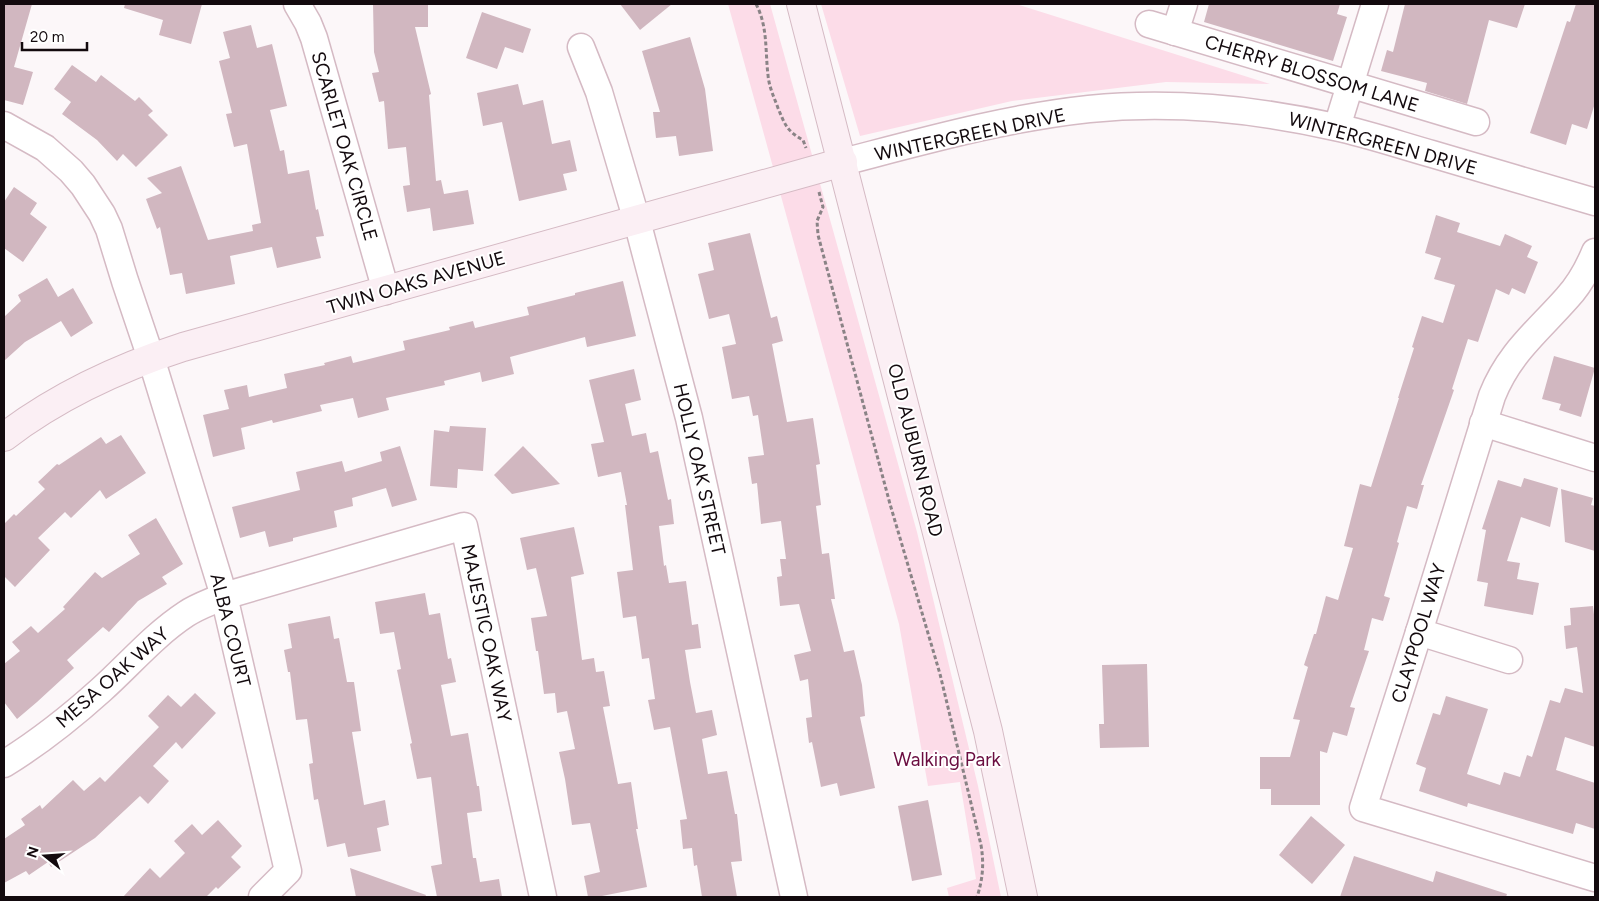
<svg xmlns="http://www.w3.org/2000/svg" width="1599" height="901" viewBox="0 0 1599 901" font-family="Figtree,sans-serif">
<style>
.green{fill:#fcdce8}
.building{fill:#d1b7c0}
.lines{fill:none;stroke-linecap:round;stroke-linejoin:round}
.street-casing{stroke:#d5bac4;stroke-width:29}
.secondary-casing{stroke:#d5bac4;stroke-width:30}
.path{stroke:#8a8386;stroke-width:3;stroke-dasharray:4 2.5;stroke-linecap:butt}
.street{stroke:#fff;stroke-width:26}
.secondary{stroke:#fbeff4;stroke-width:28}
.labels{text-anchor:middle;stroke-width:4;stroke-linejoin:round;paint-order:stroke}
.street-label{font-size:19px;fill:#130a0e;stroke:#fff}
.park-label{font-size:19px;fill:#6a0d40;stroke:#fff}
</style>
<rect width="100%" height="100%" fill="#fcf7f9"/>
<g class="green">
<path d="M728,4H770L917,532L978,786L1001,897H949L947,888L976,879L960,782L928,786L899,624Z"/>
<path d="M821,4H1016L1270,84L1166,82L1012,101L860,136Z"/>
</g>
<g class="building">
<path d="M4,4H32L14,67L33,72L23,105L4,100Z"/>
<path d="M125,4H202L191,44L159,35L163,20L124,8Z"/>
<path d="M373,4H428V27H415L431,94L429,95L436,181L441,180L444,194L468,190L474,224L433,231L430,208L407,212L403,186L410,185L406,147L388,149L384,101L379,102L372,73L379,72L374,52Z"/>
<path d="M620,4H672L640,30Z"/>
<path d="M1209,4H1340L1337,14L1347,17L1333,61L1204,22Z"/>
<path d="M1405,4H1525L1517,28L1489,20L1467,104L1425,91L1427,83L1381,71L1387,50L1393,52Z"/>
<path d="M1576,4H1595V103L1587,129L1572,124L1566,145L1530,133L1567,21L1570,22Z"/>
<path d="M482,12L531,29L523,53L505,47L497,69L466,58Z"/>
<path d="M251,25L257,48L272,44L287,106L270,110L280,151L284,150L288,174L309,170L316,210L318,209L324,236L316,237L321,258L277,268L272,247L230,256L235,284L186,294L182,273L170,275L160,227L157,229L146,199L162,193L147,178L181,166L208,240L253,231L252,225L261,223L247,144L234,147L226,114L232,113L219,61L230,58L223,32Z"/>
<path d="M690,37L705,89L713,151L679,156L676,136L656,138L653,112H660L642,51Z"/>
<path d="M72,65L96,82L101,75L135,101L139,97L153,111L148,115L168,135L136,167L123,154L117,161L97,140L62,114L71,102L54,89Z"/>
<path d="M518,84L523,105L543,100L552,144L570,140L577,171L563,174L567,190L519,201L502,122L483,126L477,93Z"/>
<path d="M14,187L37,203L30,214L47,227L23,262L4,248V202Z"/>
<path d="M1436,215L1460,223L1457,232L1500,246L1505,234L1532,246L1527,257L1538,262L1525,294L1512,288L1509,295L1496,289L1478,342L1468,339L1452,389L1454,390L1421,485H1424L1417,509L1407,506L1397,542L1399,543L1384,596L1390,598L1383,621L1372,618L1364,650L1369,651L1350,707L1355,708L1347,736L1333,732L1327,753L1320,751V805H1271V789H1260V757H1290L1300,720L1293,719L1308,667L1304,665L1314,634H1316L1326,596L1338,600L1353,548L1344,546L1360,484L1371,487L1399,398H1398L1414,348L1412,347L1422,316L1443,323L1455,285L1434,279L1441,258L1425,253Z"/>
<path d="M750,233L771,318L777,316L783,341L772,344L787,422L813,418L820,464L816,465L821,505L816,506L822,554L829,553L835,599H831L844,652L854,650L862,685L865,716L860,717L875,788L840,796L837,783L821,787L812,742L809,743L806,718L812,717L808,679L800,681L794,655L811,651L799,604L780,606L777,577L782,576L780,559H786L781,521L761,524L757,483L752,484L748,457L764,455L758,415L753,416L749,396L732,399L722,347L736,344L729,314L709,319L698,274L714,270L708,243Z"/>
<path d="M47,278L58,297L73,288L93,323L71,337L61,321L25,342L4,361V317L21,301L18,295Z"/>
<path d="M623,281L636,336L587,347L585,337L510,357L514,374L482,382L480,372L444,381L445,385L386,398L389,410L358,418L353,398L320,405L322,411L273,423L272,420L241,428L245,449L213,457L203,415L229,409L224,390L247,385L249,397L287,388L284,374L325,365L324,363L351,356L353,363L405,350L403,341L450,330L449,327L473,321L475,328L529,315L527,307L575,295V293Z"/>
<path d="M1554,356L1595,368L1581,417L1559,410L1561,404L1542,399Z"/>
<path d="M634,369L641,400L625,404L632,436L646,433L650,453L658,451L668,500L671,499L674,524L659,526L664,566L666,565L669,583L686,581L692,625L698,624L701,648L685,650L690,682L696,713L712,710L717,735L702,739L708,774L727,771L735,814H737L742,861L731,862L737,897H702L697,865L694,866L692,848L683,849L680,820L687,819L670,727L654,730L648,700L655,699L649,658L642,659L636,616L623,618L617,572L633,570L625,505H627L621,472L598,477L591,444L604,442L589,380Z"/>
<path d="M450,426L486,428L483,471L458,469L457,488L430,486L434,430L449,432Z"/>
<path d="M121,435L146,473L106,499L100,490L71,518L65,512L38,538L50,550L15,587L4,576V524L14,514L16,516L45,489L38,482L57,464L59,465L101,437L106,444Z"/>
<path d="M400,446L417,500L392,507L386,488L352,498L353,506L334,511L337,527L293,538V541L269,547L265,531L240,538L232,507L300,490L296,472L342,461L345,472L382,461L380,452Z"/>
<path d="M523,446L560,484L512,494L494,475Z"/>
<path d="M1524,478L1558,488L1550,527L1521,517L1507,561L1520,563L1517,579L1539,583L1533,615L1484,606L1488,583L1477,581L1486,530L1482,529L1498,480L1521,487Z"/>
<path d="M1561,489L1593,498L1591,505L1595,506V551L1565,542Z"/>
<path d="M156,518L183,564L162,577L167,584L138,601L109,632L103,627L67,660L74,668L37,702L17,719L4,702V664L20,651L12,642L31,626L38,633L65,609L63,607L95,572L102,578L140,554L128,535Z"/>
<path d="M574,527L584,574L571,577L582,660L594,658L596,672L604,671L610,706L603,707L618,784L631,782L638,829H636L647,887L597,897H588L584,876L600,872L590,823L572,825L565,779L559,752L575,749L567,711L557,713L555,693L544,694L538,651H536L531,618L547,616L536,568L527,570L520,538Z"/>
<path d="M425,593L429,615L440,613L448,659L451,658L456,682L441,685L451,736L468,733L477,786H479L482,811L467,813L473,858H476L480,882L499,879L502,897H437L431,866L442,864L431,777L417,779L410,744L412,743L397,670L401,669L394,632L380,634L375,602Z"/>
<path d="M1593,606L1595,623V747L1565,737L1556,770L1595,783V829L1576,823L1573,834L1468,803L1467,807L1419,791L1426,768L1416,764L1433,713L1440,715L1446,696L1488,709L1467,774L1500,785L1504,772L1520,777L1527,755L1532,757L1550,700L1560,703L1565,688L1583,693L1577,647L1566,649L1564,626L1571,625L1570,608Z"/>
<path d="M330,616L334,639L339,638L347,682H354L361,731L352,732L364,805L385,800L389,825L377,828L381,851L348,857L345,843L327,847L318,799L314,800L309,764L313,763L307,719L296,720L290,672H288L284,650L292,648L288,624Z"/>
<path d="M1147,664L1149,747L1100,748L1099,724H1104L1102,665Z"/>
<path d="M195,693L216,713L182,749L176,742L153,766L169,781L148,804L140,796L95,838L51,867L48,862L29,875L26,871L4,883V839L25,825L21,819L40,805L42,809L73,780L84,791L100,777L105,782L159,727L148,716L168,695L181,707Z"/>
<path d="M928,800L942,875L912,881L898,806Z"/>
<path d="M1311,816L1345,845L1312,884L1279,855Z"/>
<path d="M218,820L242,846L231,857L241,867L218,889L216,887L206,897H123L150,868L160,878L185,853L174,841L192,824L202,835Z"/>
<path d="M1354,856L1433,882L1436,871L1507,894L1506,897H1340Z"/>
<path d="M350,868L426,895L425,897H356Z"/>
</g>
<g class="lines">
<g class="street-casing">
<g id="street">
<path d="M297,4L308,23L314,38L386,291"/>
<path d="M1149,24L1476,122"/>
<path d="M1175,32L1184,4"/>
<path d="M581,47L599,92L637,221L689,418L794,897"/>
<path d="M4,125L45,148L71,171L83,185L102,214L109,229L125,281L151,358L224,596L288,871L262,897"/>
<path d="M1337,127L1375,4"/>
<path d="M843,162C924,141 1005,118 1089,109C1171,101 1255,109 1335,127C1368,134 1400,145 1432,154C1486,170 1541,186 1595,202"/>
<path d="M1595,252C1588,269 1579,285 1567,298C1537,332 1509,353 1492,396L1419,632L1363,808L1595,878"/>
<path d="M1483,423L1595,458"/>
<path d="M1419,632L1509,660"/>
<path d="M4,764C38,743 71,717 101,690C129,665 154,635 186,614C198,606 211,602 224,596L464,526L543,897"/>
</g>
</g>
<g class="secondary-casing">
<g id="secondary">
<path d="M801,4L988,731L1023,897"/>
<path d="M4,437C59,395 118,368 183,347L843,162"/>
</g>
</g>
<g class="path">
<path d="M756,4C768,27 765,50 768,75C769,87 774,97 778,108C785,125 787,131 803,140L806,148"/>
<path d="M819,192L823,207L817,221L818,235L890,504L940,674L981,845C984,863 983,879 977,897"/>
</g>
<use href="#street" class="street"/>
<use href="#secondary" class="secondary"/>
</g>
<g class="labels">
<g class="street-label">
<text transform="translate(1312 73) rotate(17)" y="7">CHERRY BLOSSOM LANE</text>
<text transform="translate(970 134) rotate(-12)" y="7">WINTERGREEN DRIVE</text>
<text transform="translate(1383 143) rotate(15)" y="7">WINTERGREEN DRIVE</text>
<text transform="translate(345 146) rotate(74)" y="7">SCARLET OAK CIRCLE</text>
<text transform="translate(416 282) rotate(-16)" y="7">TWIN OAKS AVENUE</text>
<text transform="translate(916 450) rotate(76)" y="7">OLD AUBURN ROAD</text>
<text transform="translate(700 469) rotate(77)" y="7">HOLLY OAK STREET</text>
<text transform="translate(231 630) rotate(76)" y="7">ALBA COURT</text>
<text transform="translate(487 633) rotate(78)" y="7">MAJESTIC OAK WAY</text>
<text transform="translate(1418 633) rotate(-73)" y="7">CLAYPOOL WAY</text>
<text transform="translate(112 677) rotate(-41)" y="7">MESA OAK WAY</text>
</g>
<g class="park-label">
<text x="947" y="766">Walking Park</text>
</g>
</g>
<rect width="1599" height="901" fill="none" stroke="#130a0e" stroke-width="10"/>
<g transform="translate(45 856) rotate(287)" stroke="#ffffff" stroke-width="4" paint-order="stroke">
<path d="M0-4L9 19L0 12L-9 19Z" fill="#130a0e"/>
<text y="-8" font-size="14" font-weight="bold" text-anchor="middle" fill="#130a0e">N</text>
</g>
<path d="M22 42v8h65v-8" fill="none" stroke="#130a0e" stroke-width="2.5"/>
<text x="30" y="42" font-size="15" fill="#130a0e" stroke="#ffffff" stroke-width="4" paint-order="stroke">20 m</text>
</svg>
